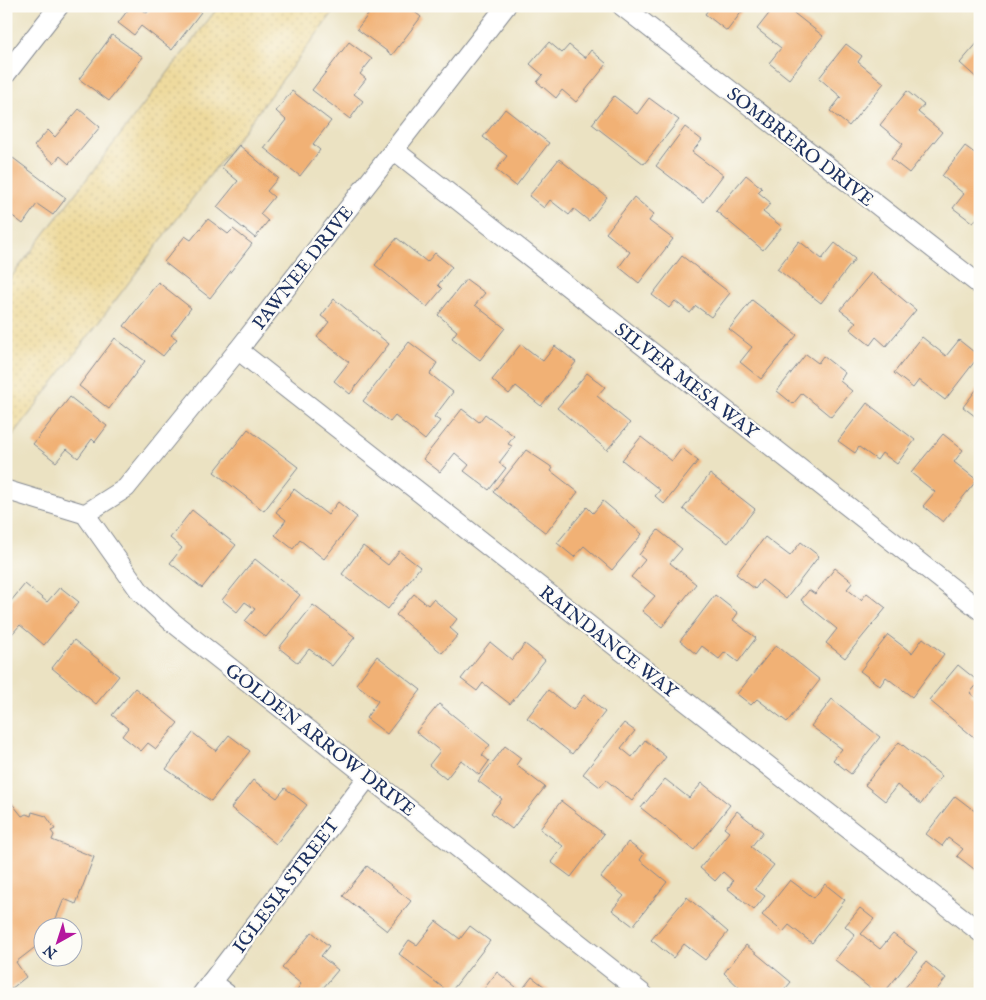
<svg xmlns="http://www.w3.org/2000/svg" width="986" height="1000" viewBox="0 0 986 1000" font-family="'IM FELL English',serif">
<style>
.sand{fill:url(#sand-dots);stroke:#84847e}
.building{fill:#f1b175}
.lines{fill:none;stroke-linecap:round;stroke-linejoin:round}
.street-casing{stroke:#838890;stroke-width:21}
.street{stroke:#fff;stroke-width:19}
.labels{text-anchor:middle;stroke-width:4.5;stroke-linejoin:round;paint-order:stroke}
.street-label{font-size:19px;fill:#1b2f5e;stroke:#fdfcf7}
</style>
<defs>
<pattern id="sand-dots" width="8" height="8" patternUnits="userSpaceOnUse" patternTransform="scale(1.25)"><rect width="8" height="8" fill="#eeda9e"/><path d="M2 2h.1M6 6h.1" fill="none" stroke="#ccbb8a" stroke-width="1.8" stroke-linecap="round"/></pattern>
</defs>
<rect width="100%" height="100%" fill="#fdfcf7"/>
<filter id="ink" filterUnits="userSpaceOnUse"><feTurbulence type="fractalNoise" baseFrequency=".02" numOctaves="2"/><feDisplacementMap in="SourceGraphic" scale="10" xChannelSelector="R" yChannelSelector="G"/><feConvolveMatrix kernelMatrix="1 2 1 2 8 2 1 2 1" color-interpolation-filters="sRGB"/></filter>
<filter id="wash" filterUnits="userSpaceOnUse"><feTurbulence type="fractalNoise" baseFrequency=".0096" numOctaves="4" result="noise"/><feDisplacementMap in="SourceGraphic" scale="20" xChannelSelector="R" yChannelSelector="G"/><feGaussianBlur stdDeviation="1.12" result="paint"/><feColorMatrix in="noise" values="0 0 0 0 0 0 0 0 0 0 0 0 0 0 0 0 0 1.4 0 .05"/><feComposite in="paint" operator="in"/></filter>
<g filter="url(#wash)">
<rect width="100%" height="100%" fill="#ebe2c2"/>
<path class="sand" d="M219,6H338L6,445V284Z"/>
<g id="blocks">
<g class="building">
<path d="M131,6H138L147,13L152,6H193L201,12L172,50L141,26L134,35L118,23Z"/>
<path d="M375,6H413L411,9L421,17L392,55L357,29Z"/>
<path d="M711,6H746L727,31L705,14Z"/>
<path d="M775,6H785L823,36L789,79L769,63L781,48L757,29Z"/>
<path d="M112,35L143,57L109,101L79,79Z"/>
<path d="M980,40V81L960,63Z"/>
<path d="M349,42L372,59L360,74L366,79L354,94L363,101L350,119L312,90Z"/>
<path d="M549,42L562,53L569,45L585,58L591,50L607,64L576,102L562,90L556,98L537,82L543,75L530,64Z"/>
<path d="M846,44L862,56L858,62L884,83L849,126L830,111L841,97L819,78Z"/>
<path d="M292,91L331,121L313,144L320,150L300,176L264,148L286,120L276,111Z"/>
<path d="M907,91L924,105L918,112L942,132L909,173L891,159L903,144L880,125Z"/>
<path d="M614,96L637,114L649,98L679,120L644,164L592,124Z"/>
<path d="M79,109L100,127L69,164L60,156L54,163L34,146L48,130L55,137Z"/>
<path d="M505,109L549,143L516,186L496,170L507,156L483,137Z"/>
<path d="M685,127L702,140L692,152L723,175L703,202L656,166Z"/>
<path d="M239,145L278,178L267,191L274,197L260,214L268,221L255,238L217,207L238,181L221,167Z"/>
<path d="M965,146L980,157V214L973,223L953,208L964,194L942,176Z"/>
<path d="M13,158L66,198L53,215L37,204L23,224L6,211V168Z"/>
<path d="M559,159L607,197L589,221L574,209L569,215L550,200L544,208L529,196Z"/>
<path d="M746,175L762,188L758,192L771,203L763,212L782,227L763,250L716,211Z"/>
<path d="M634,197L654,214L649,221L673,239L639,283L619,267L630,252L606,233Z"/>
<path d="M208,219L228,234L233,229L252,244L210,298L164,262L185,236L191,240Z"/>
<path d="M397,238L427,262L435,253L452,267L438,285L442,289L427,307L375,265Z"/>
<path d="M799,241L822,259L835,243L855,259L821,303L777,269Z"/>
<path d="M682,256L730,293L711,317L696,306L690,313L675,301L669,308L652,295Z"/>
<path d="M871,273L916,310L886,346L876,337L870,345L850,329L856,322L840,310Z"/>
<path d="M466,279L485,293L475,305L505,328L480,360L452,338L457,331L438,315Z"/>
<path d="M158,282L191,308L171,335L177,339L163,356L124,326Z"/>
<path d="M334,299L389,344L350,394L334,381L349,362L317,337L329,322L321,316Z"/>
<path d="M752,300L797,335L761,379L740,362L752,347L729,329Z"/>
<path d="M922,337L946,356L959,340L979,356L945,400L919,380L913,388L894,373Z"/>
<path d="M115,338L145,361L109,409L79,386Z"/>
<path d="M409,342L437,363L430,374L453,392L434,417L440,421L425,440L395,416L390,422L363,401Z"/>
<path d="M521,344L543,361L555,346L576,362L541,406L516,386L509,394L492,380Z"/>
<path d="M806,354L818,363L823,356L845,373L840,381L852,391L831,417L802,393L793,404L777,391Z"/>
<path d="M587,373L605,387L597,396L630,423L607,450L557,408Z"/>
<path d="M980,385V420L963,407Z"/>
<path d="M70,397L107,426L95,442L92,439L78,458L67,449L56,462L33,444Z"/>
<path d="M867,403L915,440L897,464L882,453L877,460L859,447L855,453L838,441Z"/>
<path d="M462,409L479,422L485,414L514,436L508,444L512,446L499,463L506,468L489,490L464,471L469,465L455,453L440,472L423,459Z"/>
<path d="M248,429L298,467L264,511L214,472Z"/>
<path d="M943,434L963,450L954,462L977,480L943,522L923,506L935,492L911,473Z"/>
<path d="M641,437L672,461L682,448L698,461L664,504L655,496L660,490L622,460Z"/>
<path d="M526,450L553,468L551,471L578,492L546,533L493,492Z"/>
<path d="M710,474L755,509L728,543L683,509Z"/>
<path d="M294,489L328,515L338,502L357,517L324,559L300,540L293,549L275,535L286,520L276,512Z"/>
<path d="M603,501L642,534L612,570L584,546L574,557L557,543L587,507L593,513Z"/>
<path d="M192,510L236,545L202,588L170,563L182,548L170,538Z"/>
<path d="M658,530L682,549L670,563L696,584L662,627L642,611L655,596L631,577L645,560L639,555Z"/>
<path d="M765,537L790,556L801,542L819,556L786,599L762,580L755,589L736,574Z"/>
<path d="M363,546L388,565L399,551L420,567L388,609L342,574Z"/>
<path d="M255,559L300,595L266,637L245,621L255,609L245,602L237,612L222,600Z"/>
<path d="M835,568L853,582L847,589L861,600L867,593L886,608L845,658L826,643L837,629L801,600L809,590L815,594Z"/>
<path d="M25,584L47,602L60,587L79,602L44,645L20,625L12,634L6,629V607Z"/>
<path d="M414,594L428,605L433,599L457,619L450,628L458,635L442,653L396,615Z"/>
<path d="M715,595L738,613L733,620L756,638L738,662L725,652L719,659L702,646L696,654L680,641Z"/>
<path d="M313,605L355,637L332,666L309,649L298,663L279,648Z"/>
<path d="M888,635L912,653L923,638L944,654L912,697L886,677L880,686L860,671Z"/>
<path d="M74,640L119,676L96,704L52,668Z"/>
<path d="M490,642L512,660L525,644L545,660L510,704L483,683L477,691L461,679Z"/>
<path d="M776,645L820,680L787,722L757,699L751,705L737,694Z"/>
<path d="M377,656L421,690L387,734L366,718L378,701L356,684Z"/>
<path d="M958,665L979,682L970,693L980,701V735L976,739L929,700Z"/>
<path d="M135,688L178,723L156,749L148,743L141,751L122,736L128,728L112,715Z"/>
<path d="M548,690L573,710L584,695L605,712L572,754L527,718Z"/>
<path d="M832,699L880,737L851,774L833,760L842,749L811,726Z"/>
<path d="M439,704L490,745L482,755L489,761L479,775L461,760L446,779L429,765L440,751L416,732Z"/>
<path d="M624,723L635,731L621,748L632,757L645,740L666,757L632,801L606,780L600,787L583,774Z"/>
<path d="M193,733L216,751L229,735L250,751L211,801L166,769Z"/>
<path d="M899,742L942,776L921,804L897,785L885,801L865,785Z"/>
<path d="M505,746L521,758L516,765L545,787L512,829L491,813L502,799L478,781Z"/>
<path d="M665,779L689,798L702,783L730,805L694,850L641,808Z"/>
<path d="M253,780L277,798L285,788L307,805L276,844L231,808Z"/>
<path d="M6,796L22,816L26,814L31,816L32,812L46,816L55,829L51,831L54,835L52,840L94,857L76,904L64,899L52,928H42V942L16,962L26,977L6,993Z"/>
<path d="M955,796L980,815V869L978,872L957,856L963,849L948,838L942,846L926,834Z"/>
<path d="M561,801L604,834L571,877L551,862L563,846L540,829Z"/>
<path d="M737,811L763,832L751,847L774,865L755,889L765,896L754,910L728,889L733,881L723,872L715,881L700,868L729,832L724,828Z"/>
<path d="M628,842L644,854L640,860L667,882L633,926L612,910L624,896L601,877Z"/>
<path d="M367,866L411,901L387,931L343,896Z"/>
<path d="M790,880L814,898L825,884L845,900L812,943L789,925L783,932L762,915Z"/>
<path d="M687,897L728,932L705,960L684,944L673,958L651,940Z"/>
<path d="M860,908L874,919L861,934L880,949L893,934L917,952L883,994H877L835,960L855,935L845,926Z"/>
<path d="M436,921L460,939L470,926L490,941L450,993L399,954L409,940L417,945Z"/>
<path d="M312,932L329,946L321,956L338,970L318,994H294L301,984L282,968Z"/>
<path d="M746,945L791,982L781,994H746L724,973Z"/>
<path d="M926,962L946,978L935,992L937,994H900Z"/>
<path d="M497,972L521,991L532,977L554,994H480Z"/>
</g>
</g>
</g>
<g filter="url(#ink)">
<use href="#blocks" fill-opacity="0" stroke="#838890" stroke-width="1"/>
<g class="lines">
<g class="street-casing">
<g id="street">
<path d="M622,6L980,285"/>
<path d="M6,74L59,6"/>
<path d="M394,150L980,610"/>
<path d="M238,350L980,932"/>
<path d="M6,490L85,514L141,593L171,621L643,994"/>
<path d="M85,514L126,488L238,350L506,6"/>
<path d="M211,982L227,994"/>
<path d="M202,994L368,777"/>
</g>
</g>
<use href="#street" class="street"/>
</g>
</g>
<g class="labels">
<g class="street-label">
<text transform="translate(801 146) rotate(38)" y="7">SOMBRERO DRIVE</text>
<text transform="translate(302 267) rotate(-52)" y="7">PAWNEE DRIVE</text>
<text transform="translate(687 380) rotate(38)" y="7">SILVER MESA WAY</text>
<text transform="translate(609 641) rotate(38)" y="7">RAINDANCE WAY</text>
<text transform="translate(321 739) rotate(38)" y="7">GOLDEN ARROW DRIVE</text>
<text transform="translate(285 885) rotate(-53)" y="7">IGLESIA STREET</text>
</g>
</g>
<rect width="986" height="1000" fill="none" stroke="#fdfcf7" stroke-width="25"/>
<g transform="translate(58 942) rotate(219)"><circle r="24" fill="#fdfcf7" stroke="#a3aaba"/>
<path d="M0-4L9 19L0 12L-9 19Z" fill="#b5179e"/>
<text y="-8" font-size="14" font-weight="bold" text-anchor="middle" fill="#1b2f5e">N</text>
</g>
</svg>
